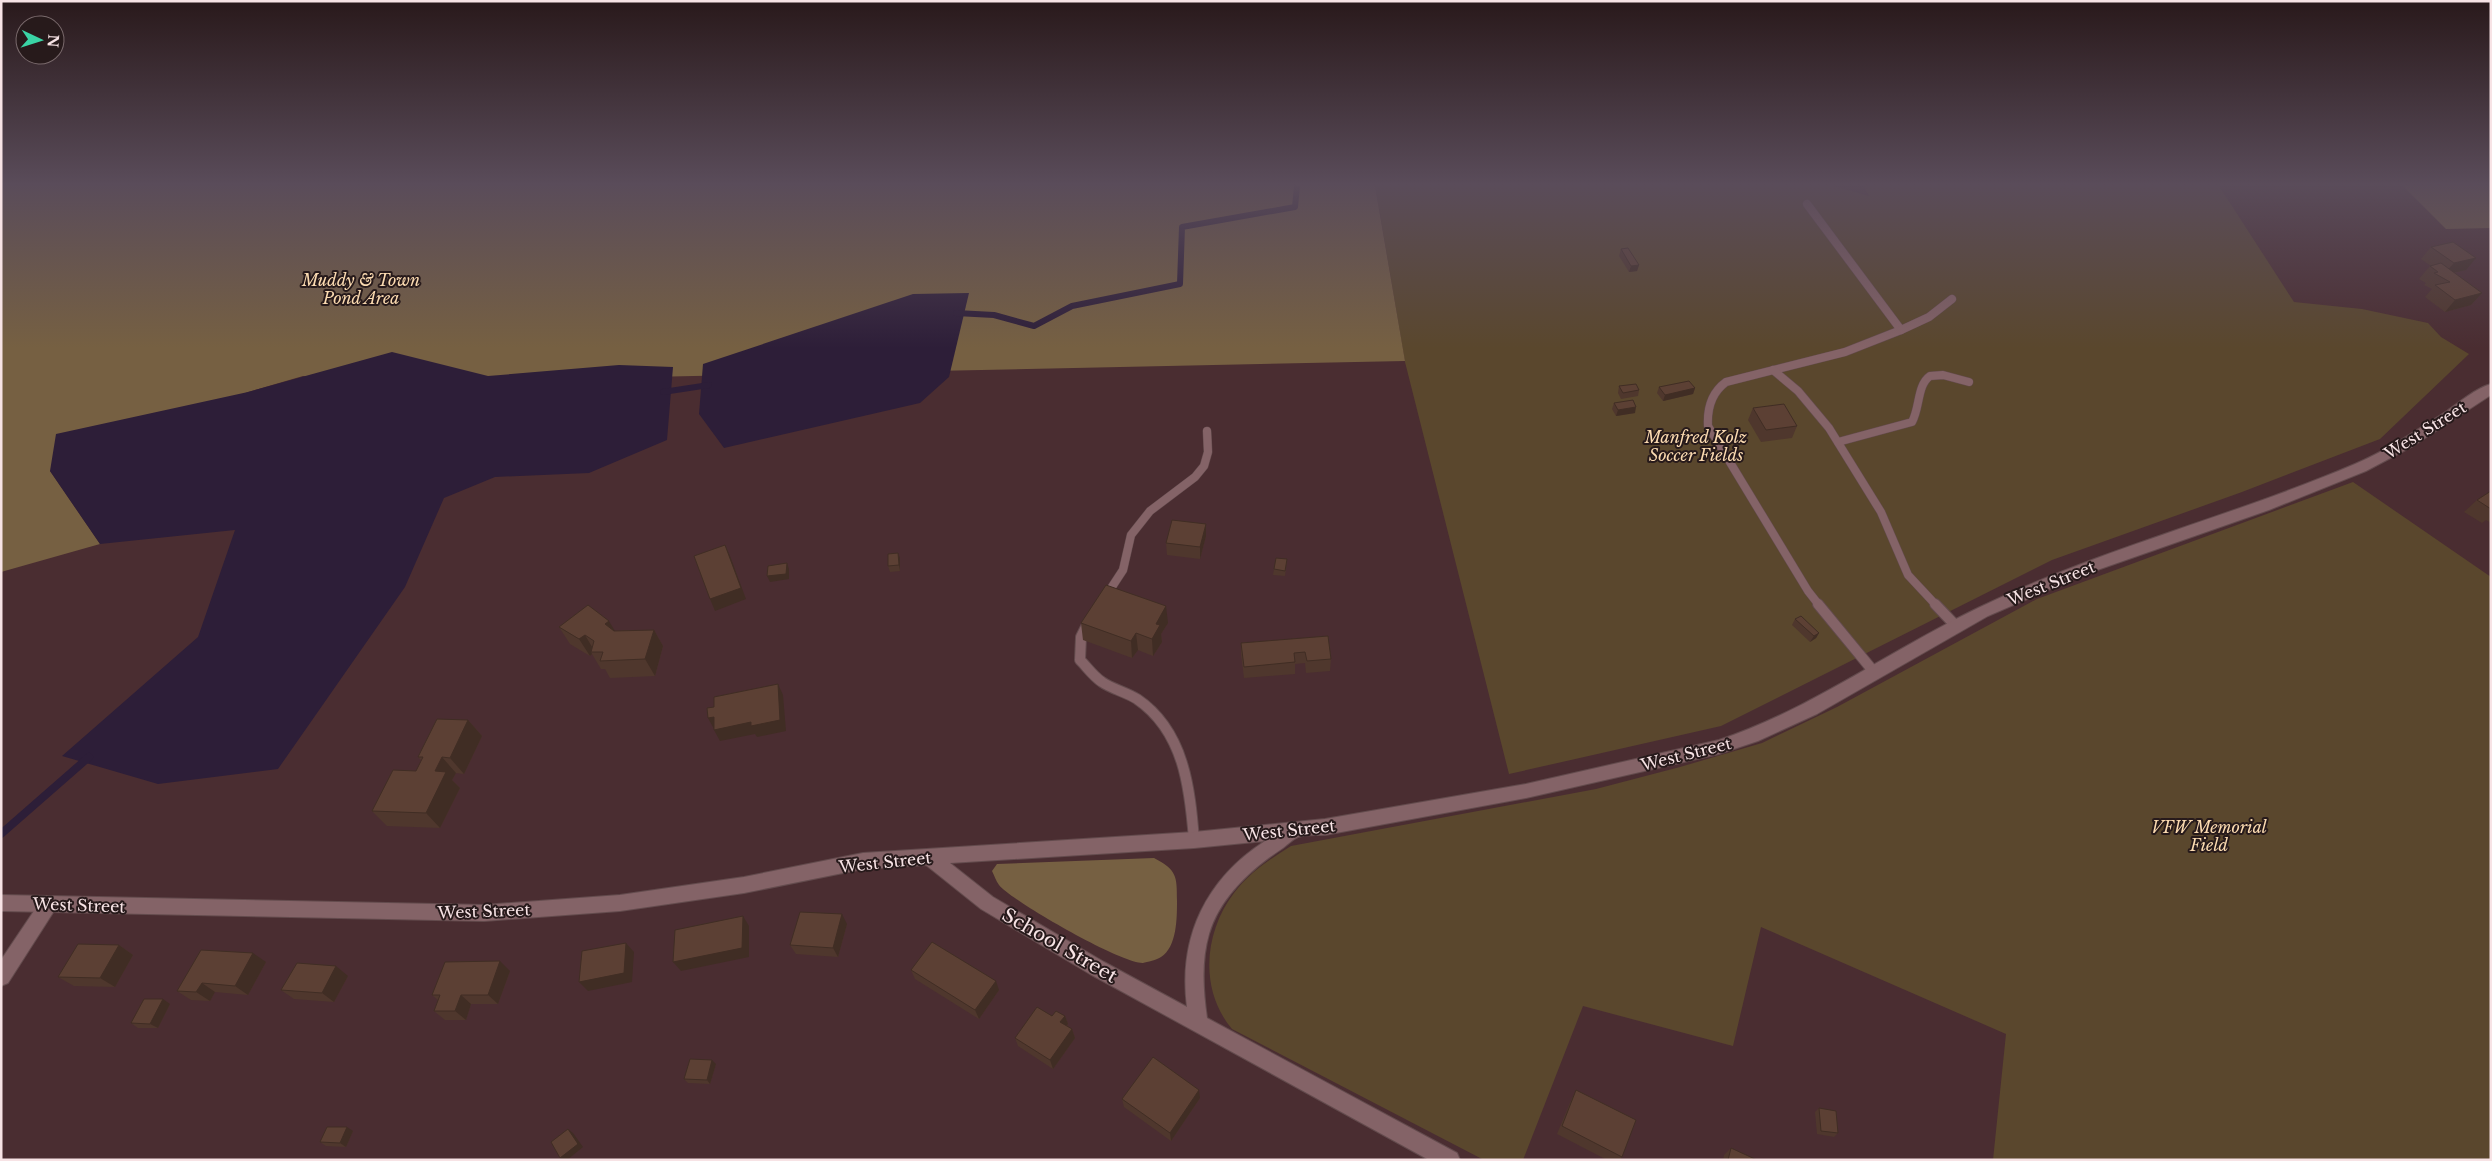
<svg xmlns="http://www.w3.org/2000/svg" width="2492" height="1161" viewBox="0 0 2492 1161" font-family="'Libre Baskerville',serif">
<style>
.green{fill:#5a472d}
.forest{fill:#766042}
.water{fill:#2d1e38}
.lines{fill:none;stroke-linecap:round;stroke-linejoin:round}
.stream-far1{stroke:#2d1e38;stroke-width:6}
.stream{stroke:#2d1e38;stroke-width:8}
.lane-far1-casing{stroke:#634b4d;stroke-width:9}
.lane-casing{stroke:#634b4d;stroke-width:12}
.street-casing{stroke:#634b4d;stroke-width:2}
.secondary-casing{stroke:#634b4d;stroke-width:2}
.lane-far1{stroke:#846367;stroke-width:8}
.lane{stroke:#846367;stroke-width:10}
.street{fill:#846367;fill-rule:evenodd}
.secondary{fill:#846367;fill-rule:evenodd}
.wall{fill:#4f372d}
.shaded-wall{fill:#402d24}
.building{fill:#5c4034;stroke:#402d24}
.labels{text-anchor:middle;stroke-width:4;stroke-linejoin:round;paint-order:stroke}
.park-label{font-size:16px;font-style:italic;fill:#fcdbb1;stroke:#271a1b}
.street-label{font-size:16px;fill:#f7e3e5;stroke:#271a1b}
.near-street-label{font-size:19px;fill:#f7e3e5;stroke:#271a1b}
</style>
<rect width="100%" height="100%" fill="#4a2d31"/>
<g class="green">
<path d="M1373,186H1833L1869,196L1864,186H2219L2294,302L2362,309L2428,323L2441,337L2469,354L2380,439L2242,492L2052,560L1721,726L1509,774L1405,362L1376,191Z"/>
<path d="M2353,482L2491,577V1160H1993L2006,1034L1761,927L1733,1046L1583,1006L1523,1160H1484L1232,1029C1199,990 1204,932 1234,893C1249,873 1270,859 1291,846L1596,789L1680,767L1762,743L1837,707L2037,599Z"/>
</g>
<g class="forest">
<path d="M1,186H1375L1405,361L409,382L303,376L248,392L50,471L100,544L1,572Z"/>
<path d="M2403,186H2491V228L2446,229Z"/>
<path d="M1154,858C1177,870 1177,876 1177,901C1177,918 1177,947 1161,957C1157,960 1147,962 1143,963C1122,964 1013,902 999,885C996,881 994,875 992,871L997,864Z"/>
</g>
<g class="water">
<path d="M969,293L949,377L920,403L724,448L699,414L703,364L913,294Z"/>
<path d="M392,352L488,376L619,365L673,367L667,440L589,473L495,477L444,498L405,587L278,769L158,784L62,756L198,637L235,530L100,544L50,471L56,434L248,392Z"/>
</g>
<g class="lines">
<g class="stream-far1">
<path d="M956,313L994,315L1034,326L1072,306L1180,284L1182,227L1295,207L1297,186"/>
<path d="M663,392L709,385"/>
</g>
<path class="stream" d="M1,834L89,757"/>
<g class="lane-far1-casing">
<g id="lane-far1">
<path d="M1807,204L1901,330L1845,352L1726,382C1711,393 1707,408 1708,426L1808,591L1819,605"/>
<path d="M1901,330L1929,317L1952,299"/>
<path d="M1773,370L1798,391L1829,428L1881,512L1908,575L1936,605"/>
<path d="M1838,442L1912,422C1920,408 1917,385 1930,376L1943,375L1969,382"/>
<path d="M1106,596L1123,570L1131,535L1150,511L1195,477L1204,466L1208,452L1207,431"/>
</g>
</g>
<g class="lane-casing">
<g id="lane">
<path d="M1818,604L1874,672"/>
<path d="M1935,604L1956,626"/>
<path d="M1088,623L1081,637L1080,660C1087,667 1093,676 1102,682C1112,689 1126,692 1137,699C1184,731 1190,788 1194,840"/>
</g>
</g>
<g class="street-casing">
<path id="street" d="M48,897L54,899L57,905L54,911L8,983L1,986V960L42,899Z"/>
</g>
<g class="secondary-casing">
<path id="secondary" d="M2491,384V395L2413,446L2366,471L2269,510L2083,575L1988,616L1817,714L1758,741L1719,754L1526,798L1325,835C1317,835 1306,834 1298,837C1293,839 1287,845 1283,848C1251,869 1220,897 1209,934C1201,961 1203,990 1207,1018L1457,1153L1460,1160H1429L1090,974L981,909L926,865L863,869L744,893L620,911L484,921L1,911V895L484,905L620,895L744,877L863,853L1194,832L1325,819L1526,784L1719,740C1812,709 1890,650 1978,608C2099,549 2231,517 2355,464C2388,450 2417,430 2447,411C2460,402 2476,388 2491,384ZM1265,841C1206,879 1178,937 1187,1007L1104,962L993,897L950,863L1194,848Z"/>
</g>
<use href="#lane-far1" class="lane-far1"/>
<use href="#lane" class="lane"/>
<use href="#street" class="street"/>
<use href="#secondary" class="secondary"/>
</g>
<g class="wall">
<path d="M2431,247L2466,270L2454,273L2482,293L2471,305L2445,312L2425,297L2432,289L2424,285L2426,283L2419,279L2430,266H2431L2421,259Z"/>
<path d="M1621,249L1639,265L1637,271L1629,272L1619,256Z"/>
<path d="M1619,386L1639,390L1638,396L1621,399L1618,393Z"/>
<path d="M1659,387L1695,388L1693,394L1663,401L1657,393Z"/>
<path d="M1614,403L1635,413L1616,416L1612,409Z"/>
<path d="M1753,408L1797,426L1792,438L1761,442L1748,420Z"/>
<path d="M2491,491V523L2486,520L2482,523L2464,512L2477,500Z"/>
<path d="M1206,524V536L1200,559L1167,555L1166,543Z"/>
<path d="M900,558V571L890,572L888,566Z"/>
<path d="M1287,559L1285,576L1273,575L1274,569Z"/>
<path d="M1795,619L1819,633L1816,638L1810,642L1792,625Z"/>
<path d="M1081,623H1168L1161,634L1162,642L1153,656L1138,650L1132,658L1083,640Z"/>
<path d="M559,627L615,631L654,630L663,646L655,676L610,678L605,669H601L592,654L590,656L570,644Z"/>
<path d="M1328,636L1331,659L1330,671L1306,673L1305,663L1295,664V674L1244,678L1241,654V643Z"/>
<path d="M468,720L482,736L464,774L456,773L452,780L460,788L440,828L387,826L372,811L416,771L422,761L418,757Z"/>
<path d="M847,924L838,957L796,954L790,945Z"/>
<path d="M119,945L133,955L115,987L74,986L58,977Z"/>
<path d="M266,962L248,995L215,992L210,1001L191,1000L177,991Z"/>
<path d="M911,970L999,990L979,1019L915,979Z"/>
<path d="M510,971L498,1004H471L466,1020H445L434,1011L438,1000L432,995Z"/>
<path d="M348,976L334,1002L294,999L281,990Z"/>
<path d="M170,1004L158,1028H138L131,1023Z"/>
<path d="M1052,1016H1065L1068,1024L1067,1026L1072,1029L1075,1038L1053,1069L1018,1046L1015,1038Z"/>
<path d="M716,1064L710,1084L688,1083L684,1079Z"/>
<path d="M1576,1090L1622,1157L1620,1160H1607L1557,1134L1572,1098Z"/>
<path d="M1200,1098L1171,1141L1124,1107L1122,1099Z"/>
<path d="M1819,1108L1838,1133L1834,1137L1817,1134L1815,1112Z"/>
<path d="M353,1131L346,1147L326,1146L320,1142Z"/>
<path d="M1731,1148L1757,1160H1723L1724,1155Z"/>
</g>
<g class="shaded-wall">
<path d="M2476,258L2466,270L2443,275L2454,263Z"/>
<path d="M1639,265L1637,271L1629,272L1631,266Z"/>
<path d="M2482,293L2471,305L2445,312L2455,300Z"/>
<path d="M1695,388L1693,394L1663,401L1665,395Z"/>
<path d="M1636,407L1635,413L1616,416L1618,410Z"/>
<path d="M1206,524V536L1200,559V547Z"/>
<path d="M725,545L730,556L746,599L715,611L710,599Z"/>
<path d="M898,553L900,558V571L899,565Z"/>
<path d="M787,563L789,569V579L770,582L767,576Z"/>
<path d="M1166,606L1168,623L1161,634L1162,642L1153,656L1152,639L1156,624Z"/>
<path d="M609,621L619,638L605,624Z"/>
<path d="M654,630L663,646L655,676L645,659Z"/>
<path d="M1136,633L1138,650L1132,658L1131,641Z"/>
<path d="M1819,633L1816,638L1810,642L1814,636Z"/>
<path d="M585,635L595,652H591L592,654L590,656L579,639Z"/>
<path d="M778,684L783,695L786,731L757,737L755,734L720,741L714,730Z"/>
<path d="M714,717V729L708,718Z"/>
<path d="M468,720L482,736L464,774L450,758Z"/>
<path d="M442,757L456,773L452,780L460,788L440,828L426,813L435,771Z"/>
<path d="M842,914L847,924L838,957L833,948Z"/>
<path d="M743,916L749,926V957L681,971L673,962Z"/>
<path d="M626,943L634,952L632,982L588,991L579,982Z"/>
<path d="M119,945L133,955L115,987L100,978Z"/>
<path d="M253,953L266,962L248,995L235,986Z"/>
<path d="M500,961L510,971L498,1004L488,995Z"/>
<path d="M336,966L348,976L334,1002L322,993Z"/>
<path d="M996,981L999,990L979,1019L975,1010Z"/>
<path d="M202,983L215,992L210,1001L196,992Z"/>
<path d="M461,995L471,1004L466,1020L455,1011Z"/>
<path d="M163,999L170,1004L158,1028L150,1024Z"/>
<path d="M1065,1016L1068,1024L1063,1030L1060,1022Z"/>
<path d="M1072,1029L1075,1038L1053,1069L1050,1060Z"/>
<path d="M712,1060L716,1064L710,1084L707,1080Z"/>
<path d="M1199,1090L1200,1098L1171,1141L1170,1133Z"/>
<path d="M347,1127L353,1131L346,1147L340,1143Z"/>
<path d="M568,1129L573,1133L583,1147L567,1160H563L560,1158Z"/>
</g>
<g class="building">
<path d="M2453,242L2476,258L2454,263L2431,247Z"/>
<path d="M1628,248L1639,265L1631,266L1621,249Z"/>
<path d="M2441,263L2482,293L2455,300L2435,285L2450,282L2434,273L2438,272L2430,266Z"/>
<path d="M1689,381L1695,388L1665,395L1659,387Z"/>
<path d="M1636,384L1639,390L1623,393L1619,386Z"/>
<path d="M1633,400L1636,407L1618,410L1614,403Z"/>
<path d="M1784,404L1797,426L1766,430L1753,408Z"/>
<path d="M2491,491V509L2477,500Z"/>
<path d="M1172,520L1206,524L1200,547L1166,543Z"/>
<path d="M725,545L741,588L710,599L694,556Z"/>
<path d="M898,553L899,565L888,566V554Z"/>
<path d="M1276,558L1287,559L1285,571L1274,569Z"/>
<path d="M787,563L786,574L767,576L768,566Z"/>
<path d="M1106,585L1166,606L1156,624L1160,625L1152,639L1136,633L1131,641L1081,623Z"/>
<path d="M588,605L609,621L605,624L614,631L654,630L645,659L600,661L603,652H591L594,641L585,635L579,639L559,627Z"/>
<path d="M1801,616L1819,633L1814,636L1795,619Z"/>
<path d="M1328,636L1331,659L1307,661L1305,652L1294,653L1295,662L1244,667L1241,643Z"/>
<path d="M778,684L780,720L751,726V722L714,730V717L708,718L707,708L714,707V697Z"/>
<path d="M437,719L468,720L450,758L442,757L435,771L446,772L426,813L372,811L393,770L416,771L423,757H418Z"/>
<path d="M800,912L842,914L833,948L790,945Z"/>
<path d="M743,916L742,948L673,962L675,930Z"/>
<path d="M932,942L996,981L975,1010L911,970Z"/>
<path d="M626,943L624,973L579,982L582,951Z"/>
<path d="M78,944L119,945L100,978L58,977Z"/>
<path d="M201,950L253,953L235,986L202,983L196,992L177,991Z"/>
<path d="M500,961L488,995H461L455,1011H434L440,995H432L445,962Z"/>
<path d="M297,963L336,966L322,993L281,990Z"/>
<path d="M144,999H163L150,1024L131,1023Z"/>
<path d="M1037,1007L1052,1016L1056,1011L1065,1016L1060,1022L1072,1029L1050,1060L1015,1038Z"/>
<path d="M1153,1057L1199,1090L1170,1133L1122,1099Z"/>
<path d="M690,1059L712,1060L707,1080L684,1079Z"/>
<path d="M1576,1090L1636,1120L1622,1157L1562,1126Z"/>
<path d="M1819,1108L1836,1111L1838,1133L1821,1131Z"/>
<path d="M327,1127H347L340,1143L320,1142Z"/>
<path d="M568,1129L578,1144L560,1158L551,1142Z"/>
<path d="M1731,1148L1757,1160H1728Z"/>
</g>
<linearGradient id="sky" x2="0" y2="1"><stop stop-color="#29191b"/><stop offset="0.53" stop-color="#5a4c5a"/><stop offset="1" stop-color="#5a4c5a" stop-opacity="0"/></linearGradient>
<rect width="2492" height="348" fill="url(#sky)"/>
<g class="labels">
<g class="park-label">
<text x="361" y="286">Muddy &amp; Town<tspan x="361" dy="18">Pond Area</tspan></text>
<text x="1696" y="443">Manfred Kolz<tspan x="1696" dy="18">Soccer Fields</tspan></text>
<text x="2209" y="833">VFW Memorial<tspan x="2209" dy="18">Field</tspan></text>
</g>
<g class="street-label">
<text transform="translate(2425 430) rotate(-32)" y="6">West Street</text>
<text transform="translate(2051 583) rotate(-22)" y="6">West Street</text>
<text transform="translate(1686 754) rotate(-14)" y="6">West Street</text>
<text transform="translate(1289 830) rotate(-6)" y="6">West Street</text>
<text transform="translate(885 862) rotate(-6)" y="6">West Street</text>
<text transform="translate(79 905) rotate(2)" y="6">West Street</text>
<text transform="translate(484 911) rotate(-2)" y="6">West Street</text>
</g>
<g class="near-street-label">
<text transform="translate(1060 945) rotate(30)" y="7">School Street</text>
</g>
</g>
<rect width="2492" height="1161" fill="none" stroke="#f7e3e5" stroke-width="5"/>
<g transform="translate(40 40) rotate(94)"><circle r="24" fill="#271a1b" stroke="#7a6a6c"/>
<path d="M0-4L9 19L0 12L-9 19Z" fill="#3ad4a5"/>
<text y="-8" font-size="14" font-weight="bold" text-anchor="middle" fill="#f7e3e5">N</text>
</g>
</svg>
